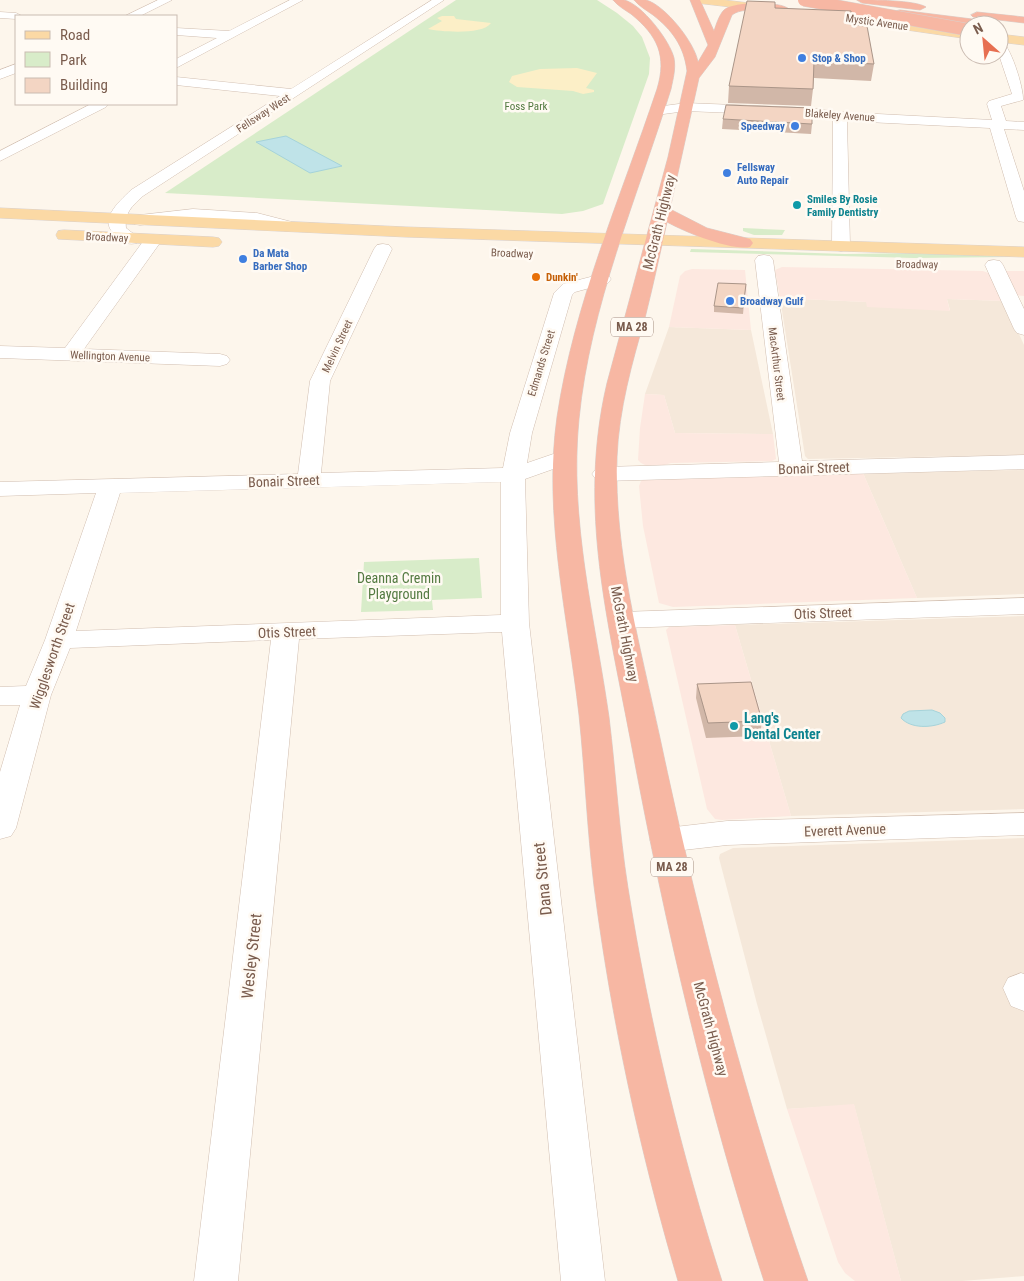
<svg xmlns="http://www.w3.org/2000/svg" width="1024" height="1281" viewBox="0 0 1024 1281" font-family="'Roboto Condensed',sans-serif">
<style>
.residential{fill:#f5e8da}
.commercial{fill:#fde8e0}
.green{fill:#d8ecc9}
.sand{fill:#fcefc7}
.water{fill:#bfe3e8;stroke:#a5d3da}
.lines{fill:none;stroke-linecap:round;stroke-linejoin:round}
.minor-casing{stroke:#d1beb0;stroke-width:1}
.major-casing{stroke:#dad1cd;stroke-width:1}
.highway-casing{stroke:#dad1cd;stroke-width:1}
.minor{fill:#fff;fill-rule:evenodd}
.major{fill:#fbd9a5;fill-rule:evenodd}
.highway{fill:#f7b7a3;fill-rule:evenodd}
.highway-bridge-casing{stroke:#dad1cd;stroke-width:13;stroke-linecap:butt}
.highway-bridge{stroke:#f7b7a3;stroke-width:12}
.wall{fill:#d1b7a8}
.building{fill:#f3d5c3;stroke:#aa9588}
.shop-dot{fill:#3f7fe0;stroke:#fffaf3;stroke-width:2}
.culture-dot{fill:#0f9aa8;stroke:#fffaf3;stroke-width:2}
.food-dot{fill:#e8710a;stroke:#fffaf3;stroke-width:2}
.labels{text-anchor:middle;stroke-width:5;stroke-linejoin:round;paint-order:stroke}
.far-street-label{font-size:11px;fill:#7a5c4d;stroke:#fffaf3}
.far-shop-label{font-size:11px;font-weight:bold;fill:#366cbe;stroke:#fffaf3;text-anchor:start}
.far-park-label{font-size:11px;fill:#537a41;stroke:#fffaf3}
.far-culture-label{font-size:11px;font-weight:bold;fill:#0d838f;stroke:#fffaf3;text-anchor:start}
.far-food-label{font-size:11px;font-weight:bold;fill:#c56008;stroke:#fffaf3;text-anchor:start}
.shield{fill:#fffaf3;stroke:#a28b7f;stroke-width:1}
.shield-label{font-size:12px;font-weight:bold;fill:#7a5c4d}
.street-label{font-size:14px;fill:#7a5c4d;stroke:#fffaf3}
.park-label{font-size:14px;fill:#537a41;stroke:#fffaf3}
.culture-label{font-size:14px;font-weight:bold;fill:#0d838f;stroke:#fffaf3;text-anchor:start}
.near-street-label{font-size:16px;fill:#7a5c4d;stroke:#fffaf3}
</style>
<rect width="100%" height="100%" fill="#fdf6ec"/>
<g class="residential">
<path d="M780,298L866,302L950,310L947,299L1004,301L1024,345V455L808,459L805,456Z"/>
<path d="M669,327L751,330L773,434L675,433L664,395L645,394Z"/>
<path d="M1024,470V594L917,598L863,473Z"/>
<path d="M1024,616V809L791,816L735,625Z"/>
<path d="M1024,838V1276L962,1281H901L854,1105L787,1109L757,1004L719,858L720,854L733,848Z"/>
</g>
<g class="commercial">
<path d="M782,267L983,271L991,274L1004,301L947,299L950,311L867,307L866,302L780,298L775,270Z"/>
<path d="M692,269L745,270L751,330L669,327L680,276L685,271Z"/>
<path d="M1005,271H1024V296L1014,295Z"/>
<path d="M645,394L664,395L675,433L773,434L776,459L772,461L671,463L661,466H647L641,463L638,460L640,428Z"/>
<path d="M863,473L917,598L673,607L659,603L643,526L639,486L641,481L646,478Z"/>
<path d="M735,625L791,816L722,820L715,819L707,809L666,630L669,627Z"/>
<path d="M854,1104L901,1281H855L845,1273L838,1262L787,1109Z"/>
</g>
<g class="green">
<path d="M456,0H597L617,13L633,26L642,37L650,58L649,74L603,204L583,211L562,214L165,193Z"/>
<path d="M743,228L785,230L782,235H754L743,231Z"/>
<path d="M691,249L845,254L920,253L1013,257L914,258L690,252Z"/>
<path d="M479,558L482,598L432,600L433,610L361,612L364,562Z"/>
</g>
<g class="sand">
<path d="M442,16H454L456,19L491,23C483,35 442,32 428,29L442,21L437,18Z"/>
<path d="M577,68L597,73L586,88L594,90V92L583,94L573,91L517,87L509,82L512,76L540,69Z"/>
</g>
<g class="water">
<path d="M286,136L342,166L310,173L256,142Z"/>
<path d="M932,710L940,713L945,718V722C932,728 911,729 901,718L903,714L909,711Z"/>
</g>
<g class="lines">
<g class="minor-casing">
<g id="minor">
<path d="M158,0H172L140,16H125Z"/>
<path d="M290,0H303L176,68V59L217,38L176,35V28L229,31Z"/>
<path d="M432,0H444L143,196C132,206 124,213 126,228L140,239L137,243C129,245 125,243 119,238C95,222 118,203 131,190L280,96L176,85V77L291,89Z"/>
<path d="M0,12L16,13L22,16H16V19L0,18Z"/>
<path d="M999,39C1010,42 1024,89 1023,100L1001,106L1006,121L1024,122V130L1004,129L1024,191V222L1018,221L1016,217L990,128L847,121L850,246L847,250L841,251L835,250L832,246L833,119L809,116L686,111L656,115L649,111L656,107L686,103L809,108L840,112L992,120L987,104L989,101L1012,94L999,55Z"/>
<path d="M16,64V73L0,79V70Z"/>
<path d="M91,104H108L106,107L0,161V151Z"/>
<path d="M193,209L257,213L292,222L294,226L292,230L286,231L256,223L193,219L140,225L134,224L132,220L134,216L140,215Z"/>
<path d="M153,235L159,236L162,240L84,349L220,354L227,356L230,360L227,364L220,366L0,358V346L65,348L147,236Z"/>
<path d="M383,244L389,245L392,249L330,381L321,473L503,468L510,433L554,293L563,284L602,274L608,275L611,279L608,283L575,292L572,295L532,433L527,463L565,450L573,452L576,457L573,462L525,479L529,623L605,1281H561L502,632L299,639L238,1281H194L271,640L70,648L51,695L16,828L11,836L0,839V772L20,705H0V687L26,686L45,640L96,493L0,496V482L298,474L310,381L374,249L377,245ZM501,482V615L76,631L120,493Z"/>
<path d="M764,255L770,256L773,260L802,461L1024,455V469L604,481L596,479L592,474L596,469L604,467L779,462L755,260L758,256Z"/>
<path d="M994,260L1000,261L1003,265L1024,309V335L1017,333L1014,329L985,265L988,261Z"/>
<path d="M1024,598V614L623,628L613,626L610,620L613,614L623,612Z"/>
<path d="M1024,813V835L727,845L666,852L654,848L650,840L654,832L666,828L727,821Z"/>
<path d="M1021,973L1024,974V1011L1011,1006L1003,988L1008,978Z"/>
</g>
</g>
<g class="major-casing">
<g id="major">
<path d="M691,0H724L774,6L780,9L774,12L696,3Z"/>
<path d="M814,11L969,31V39L810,16L808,14L810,12Z"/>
<path d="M999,34L1024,37V45L999,42Z"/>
<path d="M0,208L406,227L1024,247V257L406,237L0,218Z"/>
<path d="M64,230L213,237L219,238L222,242L219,246L213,247L58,239L56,235L58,231Z"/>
</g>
</g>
<g class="highway-casing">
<g id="highway">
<path d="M613,0C616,0 621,0 624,0C642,4 670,41 674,58C676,69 673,79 671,89C637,198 590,306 579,419C569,520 595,619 609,717C616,774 619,831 628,888C649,1021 681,1153 722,1281H678C640,1152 611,1019 594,886C587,829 585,772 579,715C568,617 543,516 557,417C574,303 621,197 657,89C667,56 658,36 631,14C625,10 618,6 613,0Z"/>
<path d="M634,0C637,0 642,0 646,0C665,5 695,43 698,62L708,45L690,0H700L714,31C716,25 719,15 724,10C734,1 780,1 789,9C778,19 748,3 732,15L715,57L699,78L670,209L707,228L750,239L753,243L750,247C731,251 685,232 667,222C660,254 653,286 645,318C632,363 619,409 617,457C614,552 640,645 660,738C699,922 746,1103 808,1281H764C707,1106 666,929 632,748C609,624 577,510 607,383L668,157L687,71C684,46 672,30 653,15C646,10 639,6 634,0Z"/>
<path d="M857,0C872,0 915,0 926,7L920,10L862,3Z"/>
<path d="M900,10L996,22L1002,25L999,28V25H969L896,15L894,13L896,11Z"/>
<path d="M977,12L1024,17V23L973,17L971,15Z"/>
</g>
</g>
<use href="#minor" class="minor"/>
<use href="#major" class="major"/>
<use href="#highway" class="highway"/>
<g class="highway-bridge-casing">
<path id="highway-bridge" d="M804,0L969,30"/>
</g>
<use href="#highway-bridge" class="highway-bridge"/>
</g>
<g class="wall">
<path d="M852,25L874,64L871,81L814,78L813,89L811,106L728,103L729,86Z"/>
<path d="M723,119L812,124L811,134L722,129Z"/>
<path d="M746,284L743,314L714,312V306Z"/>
<path d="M697,684L762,721L760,736L706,738L696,698Z"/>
</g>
<g class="building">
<path d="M747,1L775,2V8L851,11L852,25L867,26L874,64L814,61L813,89L729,86Z"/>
<path d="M726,105L812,108V124L723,119Z"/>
<path d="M718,283L746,284L743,308L714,306Z"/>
<path d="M751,682L762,721L708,723L697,684Z"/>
</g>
<g class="shop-dot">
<circle cx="802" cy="58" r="5"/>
<circle cx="795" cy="126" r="5"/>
<circle cx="727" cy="173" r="5"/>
<circle cx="243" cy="259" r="5"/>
<circle cx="730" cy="301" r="5"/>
</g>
<g class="culture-dot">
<circle cx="797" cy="205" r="5"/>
<circle cx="734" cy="726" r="5"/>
</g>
<circle class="food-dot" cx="536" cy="277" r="5"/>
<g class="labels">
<g class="far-street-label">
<text transform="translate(877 22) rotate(8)" y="4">Mystic Avenue</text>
<text transform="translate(263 113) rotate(-33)" y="4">Fellsway West</text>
<text transform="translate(840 115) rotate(4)" y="4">Blakeley Avenue</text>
<text transform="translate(107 237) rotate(3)" y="4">Broadway</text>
<text transform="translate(512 253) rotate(2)" y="4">Broadway</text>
<text transform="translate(917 264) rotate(1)" y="4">Broadway</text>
<text transform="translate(337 346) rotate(-65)" y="4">Melvin Street</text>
<text transform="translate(110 356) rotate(2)" y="4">Wellington Avenue</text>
<text transform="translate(541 363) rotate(-73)" y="4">Edmands Street</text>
<text transform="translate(777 364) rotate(83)" y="4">MacArthur Street</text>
</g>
<g class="far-shop-label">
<text x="812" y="62">Stop &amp; Shop</text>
<text x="785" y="130" text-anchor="end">Speedway</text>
<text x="737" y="171">Fellsway<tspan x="737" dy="13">Auto Repair</tspan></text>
<text x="253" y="257">Da Mata<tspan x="253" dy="13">Barber Shop</tspan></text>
<text x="740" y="305">Broadway Gulf</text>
</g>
<g class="far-park-label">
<text x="526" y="110">Foss Park</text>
</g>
<g class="far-culture-label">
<text x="807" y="203">Smiles By Rosie<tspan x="807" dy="13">Family Dentistry</tspan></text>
</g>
<g class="far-food-label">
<text x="546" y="281">Dunkin'</text>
</g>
<g class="shield">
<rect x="611" y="317.5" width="42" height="19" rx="4"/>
<rect x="651" y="857.5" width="42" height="19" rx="4"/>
</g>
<g class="shield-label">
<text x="632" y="331">MA 28</text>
<text x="672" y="871">MA 28</text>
</g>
<g class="street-label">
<text transform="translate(659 222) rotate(-76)" y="5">McGrath Highway</text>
<text transform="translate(814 468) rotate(-2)" y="5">Bonair Street</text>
<text transform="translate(284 481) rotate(-2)" y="5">Bonair Street</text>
<text transform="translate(823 613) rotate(-2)" y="5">Otis Street</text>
<text transform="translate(287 632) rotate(-2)" y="5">Otis Street</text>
<text transform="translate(625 634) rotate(79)" y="5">McGrath Highway</text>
<text transform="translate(52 656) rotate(-71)" y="5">Wigglesworth Street</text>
<text transform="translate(845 830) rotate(-2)" y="5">Everett Avenue</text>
<text transform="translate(711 1029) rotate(75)" y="5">McGrath Highway</text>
</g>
<g class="park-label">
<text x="399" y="583">Deanna Cremin<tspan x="399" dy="16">Playground</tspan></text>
</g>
<g class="culture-label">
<text x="744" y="723">Lang's<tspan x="744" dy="16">Dental Center</tspan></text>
</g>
<g class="near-street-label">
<text transform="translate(542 879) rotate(-96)" y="6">Dana Street</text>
<text transform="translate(251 956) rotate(-84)" y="6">Wesley Street</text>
</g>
</g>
<rect x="15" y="15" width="162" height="90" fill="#fffaf3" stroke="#cabbb1"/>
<rect x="25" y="31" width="25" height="8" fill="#fbd9a5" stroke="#cabbb1"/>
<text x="60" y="40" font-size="15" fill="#7a5c4d">Road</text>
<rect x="25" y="52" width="25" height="15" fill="#d8ecc9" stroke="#cabbb1"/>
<text x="60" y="65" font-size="15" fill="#7a5c4d">Park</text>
<rect x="25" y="78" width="25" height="15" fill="#f3d5c3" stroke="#cabbb1"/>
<text x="60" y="90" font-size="15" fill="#7a5c4d">Building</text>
<g transform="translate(984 40) rotate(333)"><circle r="24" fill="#fffaf3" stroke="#cabbb1"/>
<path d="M0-4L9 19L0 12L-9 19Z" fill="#e76f51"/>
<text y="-8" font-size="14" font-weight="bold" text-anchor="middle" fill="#7a5c4d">N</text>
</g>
</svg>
